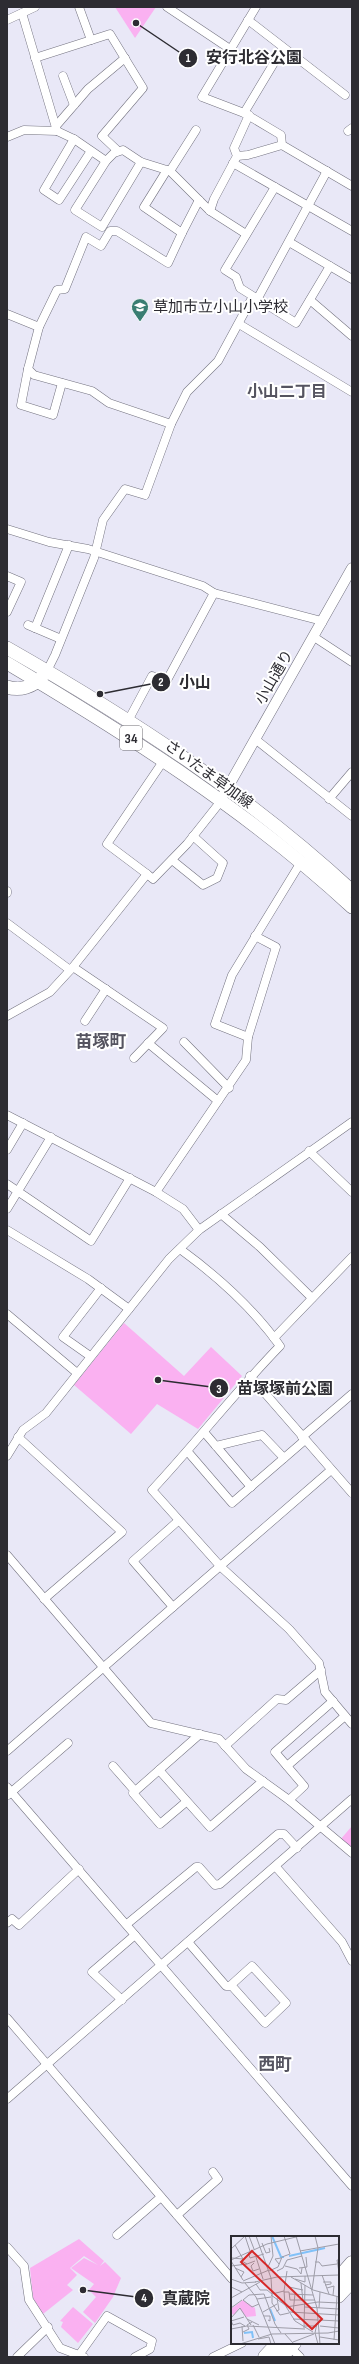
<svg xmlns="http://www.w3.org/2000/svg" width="359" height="2364" viewBox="0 0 359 2364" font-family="'Sofia Sans Condensed','Noto Sans JP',sans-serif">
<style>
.green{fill:#fab1f1}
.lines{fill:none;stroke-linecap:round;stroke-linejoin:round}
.minor-casing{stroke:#747380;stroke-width:9}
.tertiary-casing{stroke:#747380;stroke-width:11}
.primary-casing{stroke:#747380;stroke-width:14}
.trunk-casing{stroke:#747380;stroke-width:15}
.minor{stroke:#fff;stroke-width:8}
.tertiary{stroke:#fff;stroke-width:10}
.primary{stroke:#fff;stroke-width:13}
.trunk{stroke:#fff;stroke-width:14}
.labels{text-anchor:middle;stroke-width:4;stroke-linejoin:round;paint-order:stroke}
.shield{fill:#fff;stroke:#6c6b70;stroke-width:1}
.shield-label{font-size:14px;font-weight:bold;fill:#2d2c32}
.poi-label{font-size:15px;fill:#2d2c32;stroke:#fff;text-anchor:start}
.street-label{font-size:15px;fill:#2d2c32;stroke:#fff}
.neighbourhood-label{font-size:16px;font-weight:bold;fill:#555460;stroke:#fff}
.quarter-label{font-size:17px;font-weight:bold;fill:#555460;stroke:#fff}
.inset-river{fill:none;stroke:#81c1f8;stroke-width:2}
.inset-road{fill:none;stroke:#9e9da8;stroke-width:1}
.view{fill:#d62828;fill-opacity:0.15;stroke:#d62828;stroke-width:2}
.inset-edge{fill:none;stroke:#2d2c32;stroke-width:2}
.leader{fill:none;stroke:#2d2c32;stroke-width:1.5}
.callout-dot{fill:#2d2c32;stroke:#fff;stroke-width:1.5}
.mark-label{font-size:12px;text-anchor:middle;font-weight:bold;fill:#fff}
.callout-label{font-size:16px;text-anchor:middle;font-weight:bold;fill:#2d2c32;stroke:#fff;stroke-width:4;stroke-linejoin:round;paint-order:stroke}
</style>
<rect width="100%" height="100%" fill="#e9e8f7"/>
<g class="green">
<path d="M115,7H156L135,38Z"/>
<path d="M124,1323L184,1376L211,1347L242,1376L198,1429L157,1404L131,1434L74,1385Z"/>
<path d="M352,1826V1848L340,1840Z"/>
<path d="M79,2239L104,2261L100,2266L105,2262L121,2278L113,2297L95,2323L83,2312L96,2297L89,2290L94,2284L71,2268L84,2258L98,2265L84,2256L70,2268L77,2275L67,2285L73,2290L43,2314L33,2298L30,2268Z"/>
<path d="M73,2307L93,2324L78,2343L61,2327L63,2322L60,2321Z"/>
</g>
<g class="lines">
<g class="minor-casing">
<g id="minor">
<path d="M79,7L91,40"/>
<path d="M167,7L230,49"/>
<path d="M256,7L202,97L244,113L281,135L282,145L352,186"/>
<path d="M22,13L57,131L74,139L106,161L114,153L123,150L141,162L170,171L210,211L246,234"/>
<path d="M7,20L35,7"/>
<path d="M248,20L345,95"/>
<path d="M35,58L110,34L143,88L102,136L118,151"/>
<path d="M63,76L74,105"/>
<path d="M244,113L283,48"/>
<path d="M56,126L88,89L125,58"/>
<path d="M348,131L352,128"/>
<path d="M7,137L24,130L57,131"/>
<path d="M74,139L44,190L59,200L91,151"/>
<path d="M237,156L248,155L282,145"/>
<path d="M106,161L75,210L102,227L141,162"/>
<path d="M233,163L352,231"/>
<path d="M167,170L144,207L182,233L199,200"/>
<path d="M170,171L196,130"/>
<path d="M275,187L225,270L236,277L240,288L296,323L330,266"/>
<path d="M210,211L214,199L237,156L234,148L249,115"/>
<path d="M289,242L352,279"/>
<path d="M310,300L352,336"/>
<path d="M7,314L39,327"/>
<path d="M239,324L352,392"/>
<path d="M28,369L21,405L53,415L62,383"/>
<path d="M171,424L109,403L92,391L34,375L28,369L39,327L57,290L65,289L86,237L101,246L110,231H117L168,263L182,233"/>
<path d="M7,529L49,542L88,549L203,586L214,593L318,620L322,623"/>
<path d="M7,576L21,582L7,612"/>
<path d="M28,625L61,639"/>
<path d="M35,628L69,545"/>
<path d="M314,637L352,662"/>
<path d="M47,671L55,655L94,558L103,520L125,489L145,495L171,424L187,392L218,361L251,300L259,296L327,171"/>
<path d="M129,719L152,676L166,682L214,593"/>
<path d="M255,739L352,816"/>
<path d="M329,799L352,772"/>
<path d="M172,860L203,885L217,878L223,863L193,836"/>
<path d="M147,874L107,844L164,760"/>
<path d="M7,891V893"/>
<path d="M7,923L70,970"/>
<path d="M73,967L163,1028L134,1058"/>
<path d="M7,1016L50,992L73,967L147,874L153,879L187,844L221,801"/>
<path d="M85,1021L106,989"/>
<path d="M248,1037L215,1024L232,975L301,862"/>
<path d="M184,1042L229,1088"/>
<path d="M148,1043L218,1101"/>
<path d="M7,1115L156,1192L183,1209L199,1230"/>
<path d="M7,1150L23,1123"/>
<path d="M309,1151L352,1192"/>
<path d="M7,1184L91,1241L130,1178"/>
<path d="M156,1192L246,1060L248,1037L276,947L255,936"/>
<path d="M7,1209L51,1137"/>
<path d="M221,1214L260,1247L312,1298"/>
<path d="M7,1230L88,1279L129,1309"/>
<path d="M180,1249C217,1276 253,1308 280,1346C235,1392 196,1443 152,1490L221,1567L289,1629L319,1663L325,1692L352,1724"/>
<path d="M7,1314L77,1373"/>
<path d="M274,1338L352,1257"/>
<path d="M90,1356L63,1337L101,1288"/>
<path d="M250,1376L352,1493"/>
<path d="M204,1432L251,1487"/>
<path d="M18,1437L122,1532L44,1599"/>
<path d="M302,1437L352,1394"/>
<path d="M216,1446L262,1435L284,1458"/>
<path d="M188,1452L232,1503L305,1440"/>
<path d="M7,1456L23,1430L46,1413L169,1259L199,1230L352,1122"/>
<path d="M7,1555L151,1723L219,1739L246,1769L289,1800L352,1853"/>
<path d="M173,1607L133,1561L178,1521"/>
<path d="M225,1746L277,1699L286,1700L321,1670"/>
<path d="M7,1751L331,1470"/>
<path d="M113,1766L135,1791"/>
<path d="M287,1766L345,1716"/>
<path d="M159,1770L210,1827L263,1781"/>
<path d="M7,1787L352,2186"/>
<path d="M8,1795L68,1743"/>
<path d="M289,1800L304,1786L275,1752L333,1701"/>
<path d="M186,1802L160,1824L133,1793L200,1734"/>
<path d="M276,1867L342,1942L352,1961"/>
<path d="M7,1923L12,1919L19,1925L79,1869"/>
<path d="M127,1924L196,1867H199L215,1885L220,1884L278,1834H284L297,1848"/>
<path d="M188,1942L226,1986H230L231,1985L252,1966L286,2003L265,2023L231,1985"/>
<path d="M122,2000L92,1972L135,1935"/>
<path d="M7,2018L232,2279"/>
<path d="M7,2099L352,1799"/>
<path d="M177,2215L218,2179L213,2172"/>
<path d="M117,2235L161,2197"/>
<path d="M7,2247L24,2266L29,2300L60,2348L84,2357"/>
<path d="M290,2347L300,2357"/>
<path d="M79,2355L107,2316L152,2341L150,2349L135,2357"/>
<path d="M17,2357L48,2327"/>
<path d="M213,2357L242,2343"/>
</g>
</g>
<g class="tertiary-casing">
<path id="tertiary" d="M224,794L352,568"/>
</g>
<g class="primary-casing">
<g id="primary">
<path d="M7,648C130,718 248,795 352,891"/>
<path d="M7,663C128,735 248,811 352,907"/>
<path d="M7,687C20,691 33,687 42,677"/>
</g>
</g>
<g class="trunk-casing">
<g id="trunk">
<path d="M338,2279L352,2263"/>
<path d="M338,2296L352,2281"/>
<path d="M265,2357L278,2343"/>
<path d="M281,2357L294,2343"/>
</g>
</g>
<use href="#minor" class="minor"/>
<use href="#tertiary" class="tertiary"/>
<use href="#primary" class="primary"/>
<use href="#trunk" class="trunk"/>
</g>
<defs>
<g id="school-pin" transform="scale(0.9)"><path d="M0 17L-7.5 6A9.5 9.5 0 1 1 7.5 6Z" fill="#397d72" stroke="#fff"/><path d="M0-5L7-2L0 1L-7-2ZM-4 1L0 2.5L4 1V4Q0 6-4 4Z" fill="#fff"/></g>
</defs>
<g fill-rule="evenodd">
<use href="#school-pin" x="140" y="307"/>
</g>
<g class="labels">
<rect class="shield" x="120" y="726" width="22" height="24" rx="3"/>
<g class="shield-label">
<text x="131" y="743">34</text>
</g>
<g class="poi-label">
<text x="153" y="312">草加市立小山小学校</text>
</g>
<g class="street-label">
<text transform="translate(274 677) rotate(-60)" y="5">小山通り</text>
<text transform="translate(209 774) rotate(36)" y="5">さいたま草加線</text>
</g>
<g class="neighbourhood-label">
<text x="287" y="397">小山二丁目</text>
</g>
<g class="quarter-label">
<text x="101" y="1047">苗塚町</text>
<text x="275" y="2070">西町</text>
</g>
</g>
<g transform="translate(231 2236)">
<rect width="108" height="108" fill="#e9e8f7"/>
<path d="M12,64L24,72L25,80L15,81L8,72L3,79L0,77V73Z" fill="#fab1f1"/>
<path class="inset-river" d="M41,0L50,21H53M58,20L94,12M39,73L44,85M13,97L21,96L22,102"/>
<path class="inset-road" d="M14,0L19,15M18,0L23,13M25,0L40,42L41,58M65,0L86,72L89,108M31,7L35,17L39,16L38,12M4,9L12,23M0,13L14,0M69,15L108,8M17,16L19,22L33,18M25,21L32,43M1,22L12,23L10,29M0,24L36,8L69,0M108,24H106L108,36M0,25L12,44M11,25L16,28L24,25M84,26H88L91,30L106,28M23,27L20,30L22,35L28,33M48,28L44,23L50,22M0,30L16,28M54,30L66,33L70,38L71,32M37,31L42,20L40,0M4,32L13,36L10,41M68,32L76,31L75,21M38,35L47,31L51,21L59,18L53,0M46,35L52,32L56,24L71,20M91,39L98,58M60,41L82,54L108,61M0,43L11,47L25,46M64,43L74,46V40M12,45L38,34M24,46L46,41L108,39M92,46H100V48L94,49M14,47L25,61L44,108M70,47L72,65M25,48L29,54H36L41,58M0,51L11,56M58,51L72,54M96,52L103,50L102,59M81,54L87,12L84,0M53,55L41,58V67L49,79L58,77M53,56H58L59,64H84M58,58L82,59M40,59L54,69L64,85L82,96M0,62L29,46M26,63L40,61M28,68L21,71L12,64L18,59L33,58L44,88L50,97M54,69L53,55L56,35M55,71L87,66L108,67M74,71L108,73M0,72L11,64M88,72L89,56M45,75L48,74L46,62M32,76L46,68M59,76L108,79M62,77L64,58M33,80H39V85L37,84M0,82L9,72L20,89M16,83L28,89M62,83L87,84M88,84L108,85M0,85L2,89L9,87L14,90M0,85L13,81M86,87L84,97L87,108M22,89L28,101M11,90L12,105M73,90H86M89,90L108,92M73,92L74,49M0,93L16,90L74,93M12,96L18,93L16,89L21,86M54,98L62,107M89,101L108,104M27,103L38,101L40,108M103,104L106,60M62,106L83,98M9,108L41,98L97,97L108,95"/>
<path class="view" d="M21,15L91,83L81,93L10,26Z"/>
<rect width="108" height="108" class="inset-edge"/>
</g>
<path class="leader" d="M136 23L188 58M100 694L161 682M158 1380L219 1388M83 2290L144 2298"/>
<g class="callout-dot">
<circle cx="136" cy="23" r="4"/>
<circle cx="100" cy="694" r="4"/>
<circle cx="158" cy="1380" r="4"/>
<circle cx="83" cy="2290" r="4"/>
<circle cx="188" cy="58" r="10"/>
<circle cx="161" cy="682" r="10"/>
<circle cx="219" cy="1388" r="10"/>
<circle cx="144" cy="2298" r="10"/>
</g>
<g class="mark-label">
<text x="188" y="62">1</text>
<text x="161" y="686">2</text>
<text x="219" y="1393">3</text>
<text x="144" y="2302">4</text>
</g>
<g class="callout-label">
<text x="254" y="63">安行北谷公園</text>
<text x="195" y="688">小山</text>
<text x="285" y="1394">苗塚塚前公園</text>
<text x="186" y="2304">真蔵院</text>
</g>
<rect width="359" height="2364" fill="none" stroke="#2d2c32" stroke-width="16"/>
</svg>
